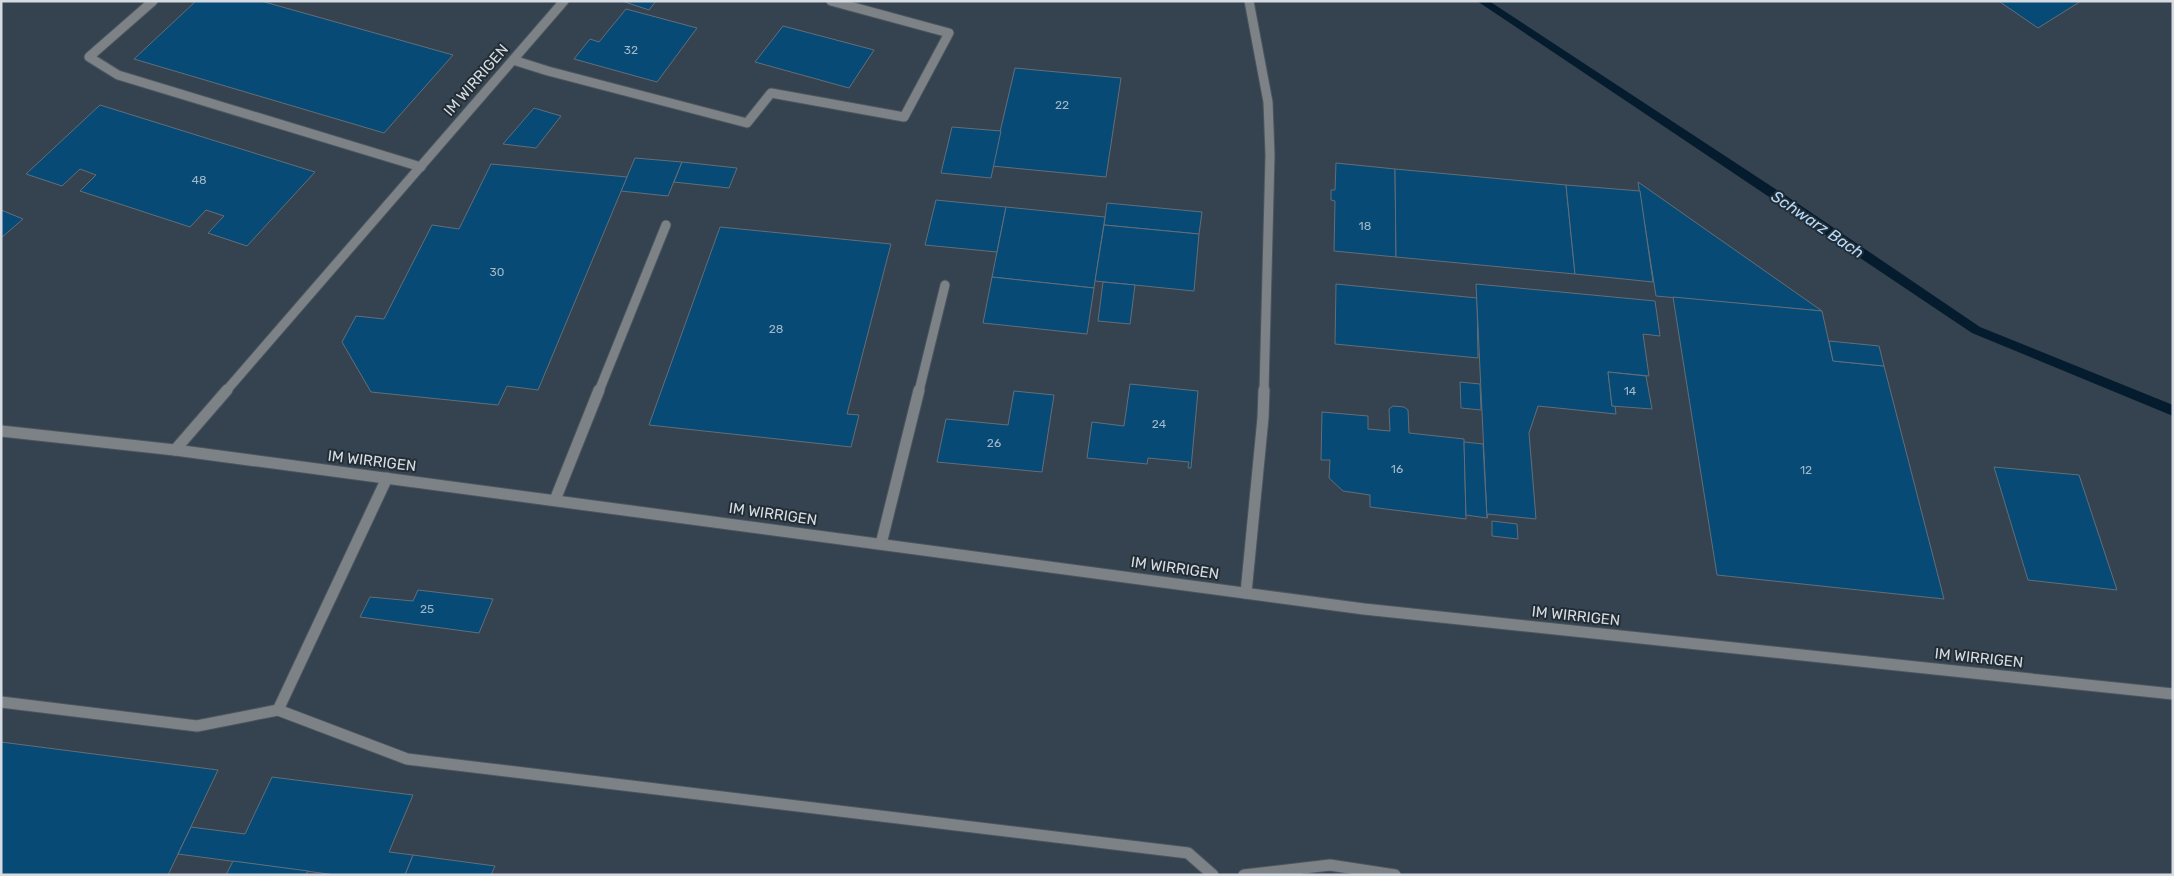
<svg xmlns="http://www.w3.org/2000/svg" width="2174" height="876" viewBox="0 0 2174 876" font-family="Rubik,sans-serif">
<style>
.built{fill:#354350}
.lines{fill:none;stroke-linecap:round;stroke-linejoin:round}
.stream{fill:#041c2e;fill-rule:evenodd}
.building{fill:#064a75;stroke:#636e78}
.lane-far1-casing{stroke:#4b555d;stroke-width:11}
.lane-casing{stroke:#4b555d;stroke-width:13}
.street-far1-casing{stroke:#4b555d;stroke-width:11}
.street-casing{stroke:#4b555d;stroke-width:13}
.lane-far1{stroke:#7d8287;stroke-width:9}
.lane{stroke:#7d8287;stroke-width:11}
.street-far1{stroke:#7d8287;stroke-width:9}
.street{stroke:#7d8287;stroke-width:11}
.labels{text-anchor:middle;stroke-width:4;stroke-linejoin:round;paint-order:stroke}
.number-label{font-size:12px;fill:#a2b8c7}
.street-label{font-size:15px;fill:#d6dce2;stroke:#232d36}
.water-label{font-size:16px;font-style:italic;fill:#b5dbfb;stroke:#232d36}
</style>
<rect width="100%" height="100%" fill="#2d3740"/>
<rect class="built" x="1" y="1" width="2172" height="874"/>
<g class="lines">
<path class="stream" d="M1477,1H1489L1800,205L1980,327L2173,405V416L1972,333Z"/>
</g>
<g class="building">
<path d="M196,1H261L453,55L384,133L134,59Z"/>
<path d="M622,1H656L649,10Z"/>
<path d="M2001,1H2081L2038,28L2000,2Z"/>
<path d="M626,9L697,28L657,82L574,59L590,39L599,42Z"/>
<path d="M783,26L874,50L849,88L755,62Z"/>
<path d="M1015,68L1121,78L1106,177L992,166Z"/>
<path d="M100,105L315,172L247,246L208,233L224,216L206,210L190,227L80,191L96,175L80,169L62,186L26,174Z"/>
<path d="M534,108L561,116L536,148L503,144Z"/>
<path d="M952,127L1001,131L991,178L941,173Z"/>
<path d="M635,158L682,162L668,196L621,191Z"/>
<path d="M682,162L737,168L729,188L674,182Z"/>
<path d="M1336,163L1395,169L1396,257L1334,251L1335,201L1331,200V190H1335Z"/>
<path d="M491,164L627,177L538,390L507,386L498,405L371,392L342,342L356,316L384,319L432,225L459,229Z"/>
<path d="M1395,169L1566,185L1575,274L1396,257Z"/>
<path d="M1638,182L1822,311L1656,296Z"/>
<path d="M1566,185L1640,191L1653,282L1575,274Z"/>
<path d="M936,200L1006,207L997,252L925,245Z"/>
<path d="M1107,203L1202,212L1199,234L1104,225Z"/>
<path d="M1006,207L1105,217L1094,288L992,277Z"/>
<path d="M1,210L23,219L1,238Z"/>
<path d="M1104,225L1199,234L1194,291L1095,281Z"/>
<path d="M720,227L891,244L847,414L859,415L851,447L649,425Z"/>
<path d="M992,277L1094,288L1087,334L983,323Z"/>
<path d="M1103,282L1135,285L1130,324L1098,321Z"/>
<path d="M1336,284L1477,298L1478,358L1335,344Z"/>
<path d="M1476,284L1655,301L1660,336L1643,334L1649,376L1608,372L1612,406H1615L1616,414L1538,406L1529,433L1536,519L1488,514L1487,518Z"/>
<path d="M1673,297L1822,311L1833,361L1884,366L1944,599L1717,575Z"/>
<path d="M1829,341L1879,346L1884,366L1833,361Z"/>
<path d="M1608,372L1646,376L1652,409L1612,406Z"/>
<path d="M1460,382L1480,384L1481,410L1461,408Z"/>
<path d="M1130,384L1198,391L1191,468H1188L1189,462L1148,458L1147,464L1087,458L1092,422L1124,426Z"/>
<path d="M1014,391L1054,395L1042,472L937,462L946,419L1008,425Z"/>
<path d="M1393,406L1404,407L1408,410L1409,433L1464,439L1466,519L1370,507V495L1343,491L1329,478L1330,460H1321L1322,412L1368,416V429L1390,431L1389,409Z"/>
<path d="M1464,442L1483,444L1487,518L1466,515Z"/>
<path d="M1994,467L2079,475L2117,590L2028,580Z"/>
<path d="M1492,521L1517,524L1518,539L1492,536Z"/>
<path d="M418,590L493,599L479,633L360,617L370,597L413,601Z"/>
<path d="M1,742L218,770L168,875H1Z"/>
<path d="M272,777L413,795L389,852L413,855L405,875H336L178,854L191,827L245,834Z"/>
<path d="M413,855L495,866L491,875H405Z"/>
<path d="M233,861L308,871L306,875H226Z"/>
</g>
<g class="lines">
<g class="lane-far1-casing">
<g id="lane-far1">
<path d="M153,1L89,57L118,75L421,167"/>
<path d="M1249,1L1268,102L1270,155L1264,391"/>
<path d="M513,60L548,71L747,123L771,93L904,117L949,33L831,1"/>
<path d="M599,391L666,225"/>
<path d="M919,391L945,285"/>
</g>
</g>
<g class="lane-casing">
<g id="lane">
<path d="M555,500L599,390"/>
<path d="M881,544L919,390"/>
<path d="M1246,593L1263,418L1264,390"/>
<path d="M1,702L197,726L278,710L387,478"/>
<path d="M278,710L407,759L1188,853L1213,875"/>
<path d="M1244,875L1330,865L1395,875"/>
</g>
</g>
<g class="street-far1-casing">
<path id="street-far1" d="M226,391L564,1"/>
</g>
<g class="street-casing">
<g id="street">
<path d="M1,431L175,450L1364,609L2173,694"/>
<path d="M175,450L227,390"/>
</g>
</g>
<use href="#lane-far1" class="lane-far1"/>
<use href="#lane" class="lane"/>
<use href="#street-far1" class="street-far1"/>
<use href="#street" class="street"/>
</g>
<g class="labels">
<g class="number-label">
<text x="631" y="54">32</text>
<text x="1062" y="109">22</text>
<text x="199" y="184">48</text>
<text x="1365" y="230">18</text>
<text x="497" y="276">30</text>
<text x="776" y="333">28</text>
<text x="1630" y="395">14</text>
<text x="1159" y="428">24</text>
<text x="994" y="447">26</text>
<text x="1397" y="473">16</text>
<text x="1806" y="474">12</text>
<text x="427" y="613">25</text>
</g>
<g class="street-label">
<text transform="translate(476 80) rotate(-49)" y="5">IM WIRRIGEN</text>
<text transform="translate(372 461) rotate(7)" y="5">IM WIRRIGEN</text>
<text transform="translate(773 514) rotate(8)" y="5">IM WIRRIGEN</text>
<text transform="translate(1175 568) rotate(8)" y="5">IM WIRRIGEN</text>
<text transform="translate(1576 616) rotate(6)" y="5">IM WIRRIGEN</text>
<text transform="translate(1979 658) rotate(6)" y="5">IM WIRRIGEN</text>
</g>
<g class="water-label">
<text transform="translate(1818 224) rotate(34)" y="6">Schwarz Bach</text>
</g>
</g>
<rect width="2174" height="876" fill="none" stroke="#d6dce2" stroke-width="5"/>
</svg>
